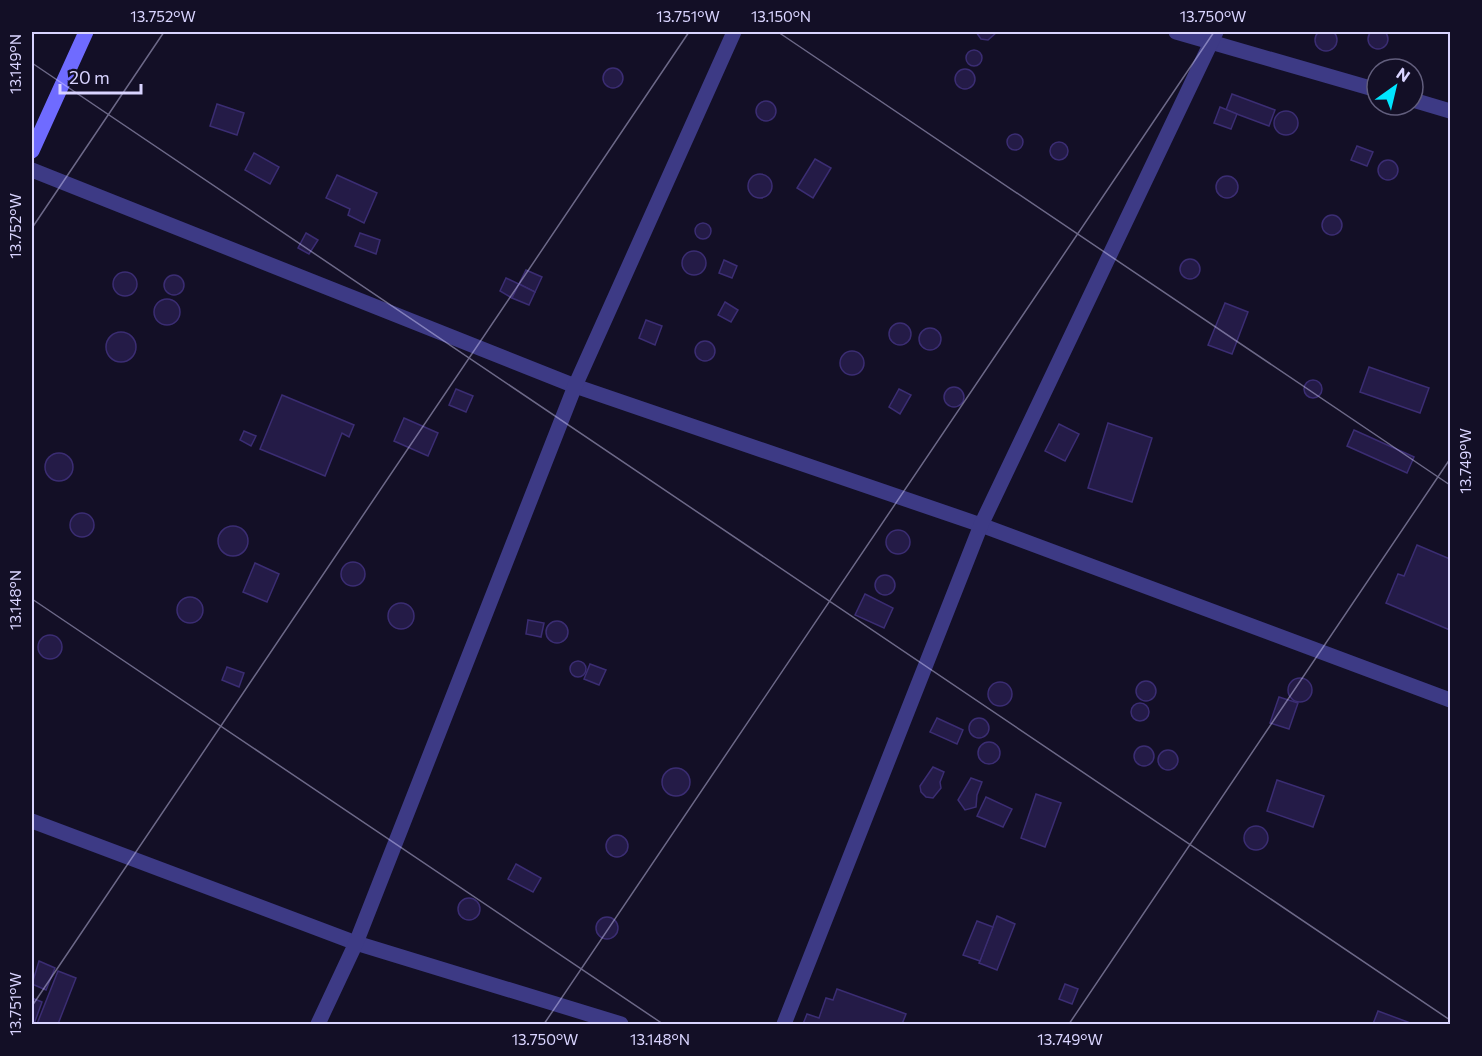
<svg xmlns="http://www.w3.org/2000/svg" width="1482" height="1056" viewBox="0 0 1482 1056" font-family="Commissioner,sans-serif">
<style>
.building{fill:#241b47;stroke:#3b2d73;stroke-width:1.5}
.lines{fill:none;stroke-linecap:round;stroke-linejoin:round}
.street{stroke:#3d3a85;stroke-width:15}
.secondary{stroke:#6f6bff;stroke-width:15}
.ticks{fill:none;stroke:#d9d4ff;stroke-width:1.5;stroke-opacity:0.45}
.neatline{fill:none;stroke:#d9d4ff;stroke-width:2}
.ticks-label{font-size:15px;text-anchor:middle;fill:#d9d4ff}
</style>
<rect width="100%" height="100%" fill="#130f26"/>
<g class="building">
<circle cx="1326" cy="40" r="11"/>
<circle cx="1378" cy="39" r="10"/>
<path d="M976,32H997L988,40L981,39Z"/>
<circle cx="974" cy="58" r="8"/>
<circle cx="613" cy="78" r="10"/>
<circle cx="965" cy="79" r="10"/>
<path d="M1232,94L1275,110L1269,126L1226,110Z"/>
<circle cx="766" cy="111" r="10"/>
<path d="M217,104L244,113L237,135L210,126Z"/>
<path d="M1220,107L1237,114L1231,129L1214,123Z"/>
<circle cx="1286" cy="123" r="12"/>
<circle cx="1015" cy="142" r="8"/>
<circle cx="1059" cy="151" r="9"/>
<path d="M1357,146L1373,152L1367,166L1351,160Z"/>
<path d="M254,153L279,167L270,184L245,170Z"/>
<path d="M815,159L831,168L813,198L797,188Z"/>
<circle cx="1388" cy="170" r="10"/>
<circle cx="760" cy="186" r="12"/>
<path d="M337,175L377,193L364,223L348,215L350,209L326,198Z"/>
<circle cx="1227" cy="187" r="11"/>
<circle cx="1332" cy="225" r="10"/>
<circle cx="703" cy="231" r="8"/>
<path d="M306,233L318,240L309,254L298,248Z"/>
<path d="M360,233L380,240L376,254L355,246Z"/>
<circle cx="694" cy="263" r="12"/>
<circle cx="1190" cy="269" r="10"/>
<path d="M724,260L737,266L732,278L719,273Z"/>
<path d="M526,270L542,277L535,292L519,284Z"/>
<circle cx="125" cy="284" r="12"/>
<circle cx="174" cy="285" r="10"/>
<path d="M506,278L519,284L512,298L500,291Z"/>
<path d="M519,284L535,292L529,305L512,298Z"/>
<circle cx="167" cy="312" r="13"/>
<path d="M725,302L738,310L731,322L718,315Z"/>
<path d="M1225,303L1248,312L1232,354L1208,345Z"/>
<path d="M646,320L662,326L655,345L639,338Z"/>
<circle cx="900" cy="334" r="11"/>
<circle cx="930" cy="339" r="11"/>
<circle cx="121" cy="347" r="15"/>
<circle cx="705" cy="351" r="10"/>
<circle cx="852" cy="363" r="12"/>
<path d="M1369,367L1429,388L1420,413L1360,392Z"/>
<circle cx="1313" cy="389" r="9"/>
<circle cx="954" cy="397" r="10"/>
<path d="M456,389L473,396L466,412L449,405Z"/>
<path d="M899,389L911,395L900,414L889,407Z"/>
<path d="M282,395L354,425L349,437L342,433L325,476L260,449Z"/>
<path d="M404,418L438,433L428,456L394,441Z"/>
<path d="M1108,423L1152,438L1132,502L1088,488Z"/>
<path d="M1059,424L1079,434L1065,461L1045,451Z"/>
<path d="M1354,430L1414,457L1407,473L1347,446Z"/>
<path d="M244,431L256,436L251,446L240,440Z"/>
<circle cx="59" cy="467" r="14"/>
<circle cx="82" cy="525" r="12"/>
<circle cx="233" cy="541" r="15"/>
<circle cx="898" cy="542" r="12"/>
<path d="M1417,545L1450,559V630L1386,603L1398,574L1404,576Z"/>
<circle cx="353" cy="574" r="12"/>
<path d="M255,563L279,574L267,602L243,592Z"/>
<circle cx="885" cy="585" r="10"/>
<path d="M865,594L893,608L884,628L855,615Z"/>
<circle cx="190" cy="610" r="13"/>
<circle cx="401" cy="616" r="13"/>
<path d="M528,620L544,623L541,637L526,634Z"/>
<circle cx="557" cy="632" r="11"/>
<circle cx="50" cy="647" r="12"/>
<circle cx="578" cy="669" r="8"/>
<path d="M590,664L606,670L599,685L584,679Z"/>
<path d="M227,667L244,673L239,687L222,680Z"/>
<circle cx="1300" cy="690" r="12"/>
<circle cx="1146" cy="691" r="10"/>
<circle cx="1000" cy="694" r="12"/>
<path d="M1279,697L1298,703L1289,729L1270,723Z"/>
<circle cx="1140" cy="712" r="9"/>
<circle cx="979" cy="728" r="10"/>
<path d="M937,718L963,730L957,744L930,732Z"/>
<circle cx="989" cy="753" r="11"/>
<circle cx="1144" cy="756" r="10"/>
<circle cx="1168" cy="760" r="10"/>
<path d="M933,767L944,772L940,782L941,788L933,798L926,797L921,792L920,786Z"/>
<circle cx="676" cy="782" r="14"/>
<path d="M971,778L982,782L977,795L976,807L965,810L958,800Z"/>
<path d="M1277,780L1324,796L1313,827L1267,811Z"/>
<path d="M1036,794L1061,803L1045,847L1021,838Z"/>
<path d="M986,797L1012,809L1003,827L977,816Z"/>
<circle cx="1256" cy="838" r="12"/>
<circle cx="617" cy="846" r="11"/>
<path d="M516,864L541,878L533,892L508,879Z"/>
<circle cx="469" cy="909" r="11"/>
<path d="M997,916L1015,924L997,970L979,963Z"/>
<circle cx="607" cy="928" r="11"/>
<path d="M977,921L993,927L980,961L963,955Z"/>
<path d="M39,961L55,968L46,990L32,984Z"/>
<path d="M58,971L76,978L58,1024H37Z"/>
<path d="M1065,984L1078,989L1072,1004L1059,999Z"/>
<path d="M837,989L906,1014L902,1024H803L807,1014L819,1018L826,998L833,1000Z"/>
<path d="M32,998L42,1002L34,1024H32Z"/>
<path d="M1378,1011L1413,1024H1373Z"/>
</g>
<g class="lines">
<g class="street">
<path d="M1176,32L1377,90"/>
<path d="M1413,100L1450,111"/>
<path d="M32,170L575,386L981,525L1450,700"/>
<path d="M32,821L356,943L621,1024"/>
<path d="M318,1024L356,943L575,386L734,32"/>
<path d="M784,1024L981,525L1216,32"/>
</g>
<path class="secondary" d="M32,151L86,32"/>
</g>
<path class="ticks" d="M778,32L1450,485M32,63L1450,1020M32,228L164,32M32,599L663,1024M32,1006L689,32M544,1024L1214,32M1069,1024L1450,459"/>
<rect width="1482" height="1056" fill="none" stroke="#130f26" stroke-width="66"/>
<g transform="translate(1395 87) rotate(34)"><circle r="28" fill="#130f26" stroke="#625e7d" stroke-width="1.5"/>
<path d="M0-4.5L10 22L0 15L-10 22Z" fill="#00e5ff"/>
<text y="-9" font-size="16" font-weight="bold" text-anchor="middle" fill="#d9d4ff">N</text>
</g>
<path d="M60 84v9h81v-9" fill="none" stroke="#d9d4ff" stroke-width="3"/>
<text x="69" y="84" font-size="18" fill="#d9d4ff" stroke="#130f26" stroke-width="4.5" paint-order="stroke">20 m</text>
<rect x="33" y="33" width="1416" height="990" class="neatline"/>
<g class="ticks-label">
<text x="163" y="22">13.752°W</text>
<text x="688" y="22">13.751°W</text>
<text x="781" y="22">13.150°N</text>
<text x="1213" y="22">13.750°W</text>
<text transform="translate(16 64) rotate(-90)" y="5">13.149°N</text>
<text transform="translate(16 226) rotate(-90)" y="5">13.752°W</text>
<text transform="translate(1466 461) rotate(-90)" y="5">13.749°W</text>
<text transform="translate(16 600) rotate(-90)" y="5">13.148°N</text>
<text transform="translate(16 1004) rotate(-90)" y="5">13.751°W</text>
<text x="545" y="1045">13.750°W</text>
<text x="660" y="1045">13.148°N</text>
<text x="1070" y="1045">13.749°W</text>
</g>
</svg>
